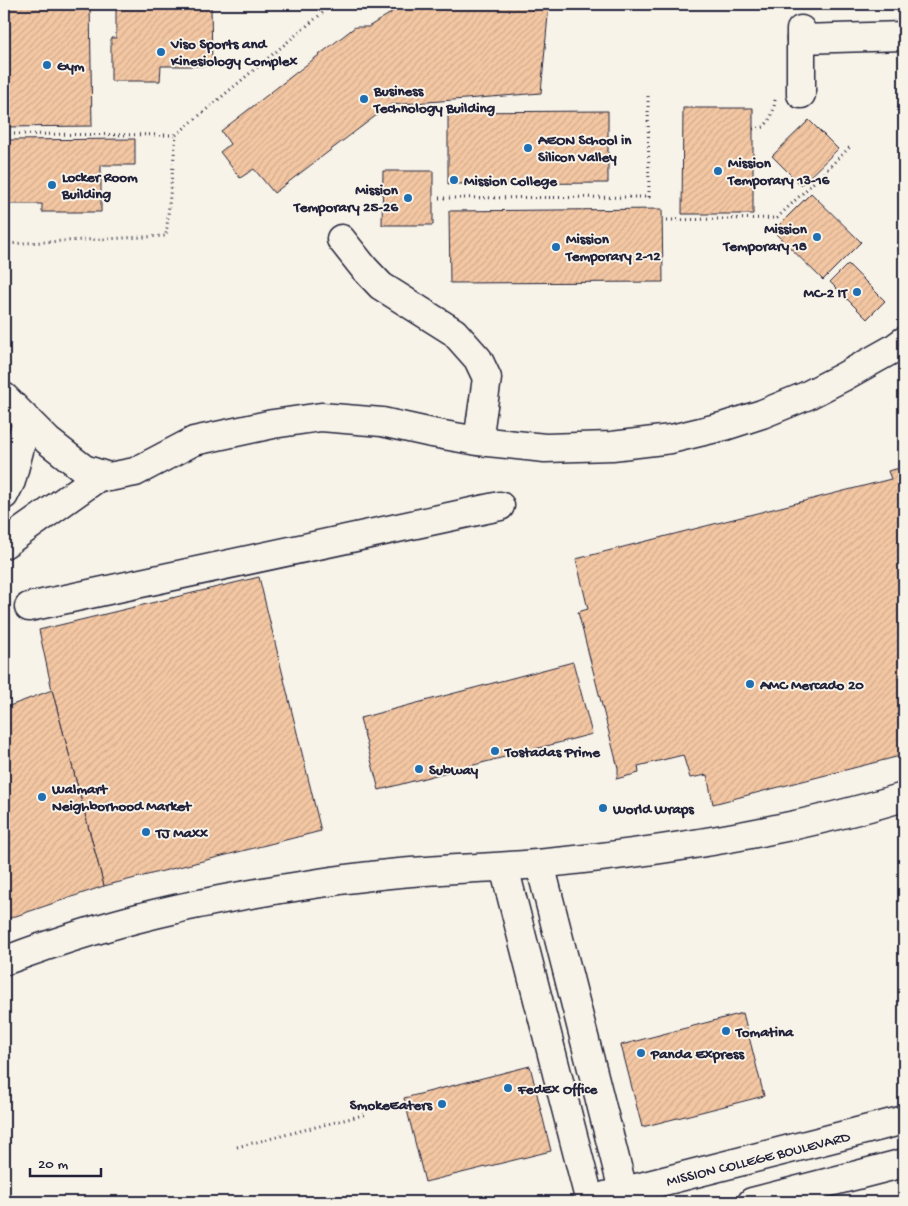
<svg xmlns="http://www.w3.org/2000/svg" width="908" height="1206" viewBox="0 0 908 1206" font-family="'Gochi Hand',sans-serif">
<style>
.building{fill:url(#building-hatch);stroke:#22223b}
.lines{fill:none;stroke-linecap:round;stroke-linejoin:round}
.minor-casing{stroke:#22223b;stroke-width:31}
.path{stroke:#22223b;stroke-width:3;stroke-dasharray:1 4;stroke-linecap:butt}
.minor{stroke:#f7f3e8;stroke-width:28}
.poi-dot{fill:#1f6fb2;stroke:#f7f3e8;stroke-width:2}
.labels{text-anchor:middle;stroke-width:4;stroke-linejoin:round;paint-order:stroke}
.poi-label{font-size:15px;font-weight:bold;fill:#22223b;stroke:#f7f3e8;text-anchor:start}
.street-label{font-size:15px;fill:#22223b;stroke:#f7f3e8}
</style>
<defs>
<pattern id="building-hatch" width="6" height="6" patternUnits="userSpaceOnUse" patternTransform="scale(1.25)"><rect width="6" height="6" fill="#f4c7a3"/><path d="M-1 1l2-2M0 6l6-6M5 7l2-2" fill="none" stroke="#d1ab8d"/></pattern>
</defs>
<rect width="100%" height="100%" fill="#f7f3e8"/>
<filter id="ink" filterUnits="userSpaceOnUse"><feTurbulence type="fractalNoise" baseFrequency=".02" numOctaves="2"/><feDisplacementMap in="SourceGraphic" scale="10" xChannelSelector="R" yChannelSelector="G"/><feConvolveMatrix kernelMatrix="1 2 1 2 8 2 1 2 1" color-interpolation-filters="sRGB"/></filter>
<g filter="url(#ink)">
<g class="building">
<path d="M4,4H90L92,126L4,127Z"/>
<path d="M116,4H211L212,66H161L160,81H111V38H116Z"/>
<path d="M392,4H549L541,93L390,105L274,193L254,169L240,178L220,152L230,144L221,131L355,27H368L391,13Z"/>
<path d="M683,108H753V214H682Z"/>
<path d="M608,111V183L448,184V112Z"/>
<path d="M809,120L838,149L801,185L772,156Z"/>
<path d="M135,139V165H101V212H42V204H4V140Z"/>
<path d="M383,171H433V225H382Z"/>
<path d="M811,193L861,242L823,280L773,231Z"/>
<path d="M662,209L663,282L450,283L449,211Z"/>
<path d="M848,264L885,301L867,319L830,282Z"/>
<path d="M904,467V755L713,804L707,775L690,778L683,755L638,766L639,773L616,779L618,773V768L578,612L588,609L576,559L891,479L888,471Z"/>
<path d="M259,577L321,831L104,886L52,690L39,630Z"/>
<path d="M573,662L592,734L379,790L360,718Z"/>
<path d="M52,690L104,886L4,920V708Z"/>
<path d="M743,1013L764,1096L642,1127L621,1045Z"/>
<path d="M530,1066L551,1151L425,1182L404,1098Z"/>
</g>
<g class="lines">
<g class="minor-casing">
<g id="minor">
<path d="M801,39L904,36"/>
<path d="M801,94V30"/>
<path d="M341,239L364,268L381,286L454,332L478,359L487,378L478,441"/>
<path d="M4,397L48,441L84,469L109,477L135,472L194,441L273,424L321,417L382,422L432,433L478,441L545,448L612,446L671,439L725,426L762,414L806,396L843,377L893,349L904,341"/>
<path d="M4,495L11,481L27,420"/>
<path d="M4,544L101,475"/>
<path d="M29,607L500,506"/>
<path d="M540,864L626,1202"/>
<path d="M504,867L590,1202"/>
<path d="M4,961C60,940 117,922 176,909C210,901 245,895 280,889C310,885 341,879 371,876C426,869 482,869 537,864C661,852 785,833 904,797"/>
<path d="M605,1196L904,1120"/>
<path d="M752,1202L904,1163"/>
</g>
</g>
<g class="path">
<path d="M753,129L764,127C772,117 774,111 775,99"/>
<path d="M4,134L176,135L166,236L4,244"/>
<path d="M176,135L333,4"/>
<path d="M439,198L649,197L648,95"/>
<path d="M667,220L777,218L851,146"/>
<path d="M237,1147L367,1114"/>
</g>
<use href="#minor" class="minor"/>
</g>
</g>
<g class="poi-dot">
<circle cx="161" cy="52" r="5"/>
<circle cx="47" cy="65" r="5"/>
<circle cx="364" cy="99" r="5"/>
<circle cx="528" cy="148" r="5"/>
<circle cx="718" cy="171" r="5"/>
<circle cx="454" cy="180" r="5"/>
<circle cx="52" cy="185" r="5"/>
<circle cx="408" cy="198" r="5"/>
<circle cx="817" cy="237" r="5"/>
<circle cx="556" cy="247" r="5"/>
<circle cx="857" cy="292" r="5"/>
<circle cx="750" cy="684" r="5"/>
<circle cx="495" cy="751" r="5"/>
<circle cx="419" cy="769" r="5"/>
<circle cx="42" cy="797" r="5"/>
<circle cx="603" cy="808" r="5"/>
<circle cx="146" cy="832" r="5"/>
<circle cx="726" cy="1031" r="5"/>
<circle cx="641" cy="1053" r="5"/>
<circle cx="508" cy="1088" r="5"/>
<circle cx="442" cy="1104" r="5"/>
</g>
<g class="labels">
<g class="poi-label">
<text x="171" y="48">Viso Sports and<tspan x="171" dy="17">Kinesiology Complex</tspan></text>
<text x="57" y="70">Gym</text>
<text x="374" y="95">Business<tspan x="374" dy="17">Technology Building</tspan></text>
<text x="538" y="144">AEON School in<tspan x="538" dy="17">Silicon Valley</tspan></text>
<text x="728" y="167">Mission<tspan x="728" dy="17">Temporary 13-16</tspan></text>
<text x="62" y="181">Locker Room<tspan x="62" dy="17">Building</tspan></text>
<text x="464" y="185">Mission College</text>
<text x="398" y="194" text-anchor="end">Mission<tspan x="398" dy="17">Temporary 25-26</tspan></text>
<text x="807" y="233" text-anchor="end">Mission<tspan x="807" dy="17">Temporary 18</tspan></text>
<text x="566" y="243">Mission<tspan x="566" dy="17">Temporary 2-12</tspan></text>
<text x="847" y="297" text-anchor="end">MC-2 IT</text>
<text x="760" y="689">AMC Mercado 20</text>
<text x="505" y="756">Tostadas Prime</text>
<text x="429" y="774">Subway</text>
<text x="52" y="793">Walmart<tspan x="52" dy="17">Neighborhood Market</tspan></text>
<text x="613" y="813">World Wraps</text>
<text x="156" y="837">TJ Maxx</text>
<text x="736" y="1036">Tomatina</text>
<text x="651" y="1058">Panda Express</text>
<text x="518" y="1093">FedEx Office</text>
<text x="432" y="1109" text-anchor="end">SmokeEaters</text>
</g>
<g class="street-label">
<text transform="translate(758 1158) rotate(-14)" y="5">MISSION COLLEGE BOULEVARD</text>
</g>
</g>
<rect width="908" height="1206" fill="none" stroke="#f7f3e8" stroke-width="20"/>
<rect x="10" y="10" width="888" height="1186" fill="none" stroke="#22223b" stroke-width="2" filter="url(#ink)"/>
<path d="M30 1168v8h71v-8" fill="none" stroke="#22223b" stroke-width="2.5"/>
<text x="38" y="1168" font-size="15" fill="#22223b" stroke="#f7f3e8" stroke-width="4" paint-order="stroke">20 m</text>
</svg>
